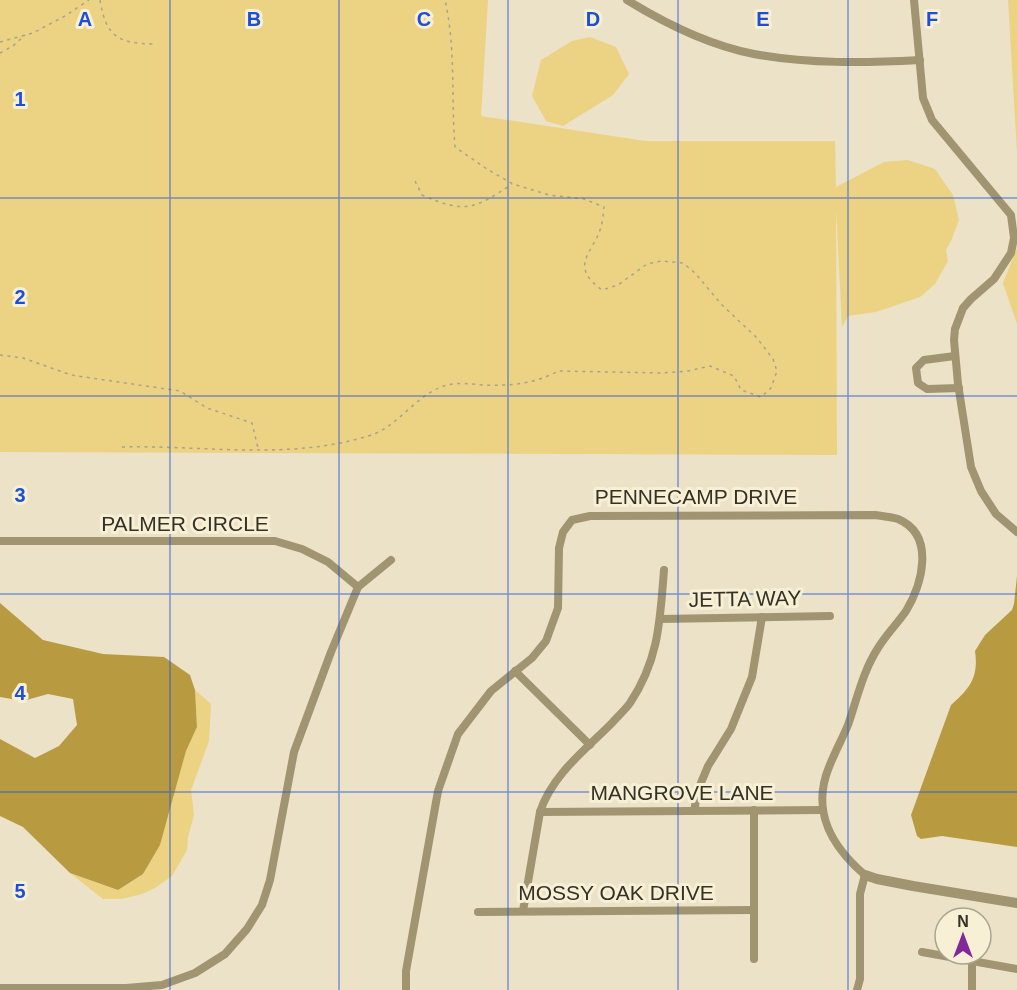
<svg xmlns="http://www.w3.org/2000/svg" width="1017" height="990" viewBox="0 0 1017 990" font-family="Arial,sans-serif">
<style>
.green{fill:#ecd283}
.water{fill:#b89b41}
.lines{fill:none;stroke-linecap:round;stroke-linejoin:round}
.path{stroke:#a9a28e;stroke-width:1.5;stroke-dasharray:3 4.5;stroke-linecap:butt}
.minor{stroke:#a09471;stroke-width:8}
.tertiary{stroke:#a09471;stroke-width:10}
.grid{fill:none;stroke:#1d4ed8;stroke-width:1.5;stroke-opacity:0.55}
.labels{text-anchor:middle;stroke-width:6;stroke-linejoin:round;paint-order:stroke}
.street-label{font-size:21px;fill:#343127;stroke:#f8f0d5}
.grid-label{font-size:20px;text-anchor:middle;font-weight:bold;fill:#1d4ed8;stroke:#f8f0d5;stroke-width:6;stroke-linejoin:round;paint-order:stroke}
</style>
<rect width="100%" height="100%" fill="#ebe2c8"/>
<g class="green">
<path d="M0,0H488L481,116L645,141H835L836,187L884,162L908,160L935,169L953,195L959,220L951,241L946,250L948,261L935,284L920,297L876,312L848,316L842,327L836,208L837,455L0,452Z"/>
<path d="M1008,0H1017V152Z"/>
<path d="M590,37L616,47L629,74L613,95L563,126L546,121L532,96L541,60L572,41Z"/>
<path d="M1017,248V324L1003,283Z"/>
<path d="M195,690L211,704L209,741L191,790L194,815L188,837L187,850L172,876L155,888L142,894L121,899H103L70,873L118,890L143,874L160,845L186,751L197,727Z"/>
</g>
<g class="water">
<path d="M1017,576V847L942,836L921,839L917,836L911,815L951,705C969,689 979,678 975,651L985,635L1012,610L1014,604Z"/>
<path d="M0,603L43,640L103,654L164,657L190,675L195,690L197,727L186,751L160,845L143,874L118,890L70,873L23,827L0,816V739L35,758L59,746L77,725L73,699L48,694L23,701L0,697Z"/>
</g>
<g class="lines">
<g class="path">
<path d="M100,0C106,37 118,43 153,44"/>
<path d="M0,42L33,33L65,16L89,0"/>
<path d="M0,53L13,46L25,35"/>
<path d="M415,181L422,195C465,214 475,209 512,184"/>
<path d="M0,355L23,358L71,375L180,391L207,408L252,423L258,448"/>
<path d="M122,447C205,445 291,461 371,435C399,426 417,393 447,385C459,382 471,384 483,385C510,386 535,384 558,371L663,373L688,371L710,366L734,376L741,390L761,397L771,388L777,371L773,359L757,338L721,304L695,273L683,263L661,261L647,264L618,285L602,290C568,265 593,254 601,227C603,221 603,213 604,207L584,199L549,195L513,184L487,169L455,147C451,97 456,49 445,0"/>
</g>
<g class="minor">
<path d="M627,0C666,24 708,45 754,54C808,64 865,63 920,60"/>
<path d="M914,0L923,98L932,120L1011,215L1014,238L1011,253L994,279L971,299L963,308L955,329L954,340L958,384L971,467L981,491L996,514L1017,532"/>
<path d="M955,356L924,360L916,368L918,383L927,389L959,388"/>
<path d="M0,541H275L302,549L328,562L358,587"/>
<path d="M660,619L830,616"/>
<path d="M515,671L590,745"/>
<path d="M754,810V959"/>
<path d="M694,811L698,790L708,766L731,729L752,677L762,617"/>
<path d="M540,812L823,810"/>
<path d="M523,911L540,812C552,775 585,750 612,723C618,716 625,710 630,703C659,660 660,620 664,570"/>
<path d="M478,912L754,910"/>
<path d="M922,952L1017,969"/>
<path d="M972,961V990"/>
<path d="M0,988H126L162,985L195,973L225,954L247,929L262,905L270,880L294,752L331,652L358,587L391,560"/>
<path d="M406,990V971L438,791L458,734L491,691L532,658L546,641L558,608L559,548L563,532L572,520L590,516L875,515C882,516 891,517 898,519C936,535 922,585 906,611C897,624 886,635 878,648C863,671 857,699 848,725C842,739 835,752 829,767C811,811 831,846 865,875L860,894V979L857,990"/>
</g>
<path class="tertiary" d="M865,875L877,879L913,886L1017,903"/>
</g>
<path class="grid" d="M170,0V990M339,0V990M508,0V990M678,0V990M848,0V990M0,198H1017M0,396H1017M0,594H1017M0,792H1017"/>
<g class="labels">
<g class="street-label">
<text x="696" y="504">PENNECAMP DRIVE</text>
<text x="185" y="531">PALMER CIRCLE</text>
<text transform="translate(745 599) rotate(-1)" y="7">JETTA WAY</text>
<text x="682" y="800">MANGROVE LANE</text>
<text x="616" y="900">MOSSY OAK DRIVE</text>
</g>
</g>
<g class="grid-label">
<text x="85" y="26">A</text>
<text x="254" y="26">B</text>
<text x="424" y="26">C</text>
<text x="593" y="26">D</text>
<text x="763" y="26">E</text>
<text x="932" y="26">F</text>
<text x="20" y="106">1</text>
<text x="20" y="304">2</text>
<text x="20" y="502">3</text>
<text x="20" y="700">4</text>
<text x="20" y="898">5</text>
</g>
<g transform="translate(963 936)"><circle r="28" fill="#f8f0d5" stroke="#aaa48f" stroke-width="1.5"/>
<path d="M0-4.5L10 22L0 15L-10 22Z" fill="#802997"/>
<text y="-9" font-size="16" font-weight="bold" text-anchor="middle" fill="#343127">N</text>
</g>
</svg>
